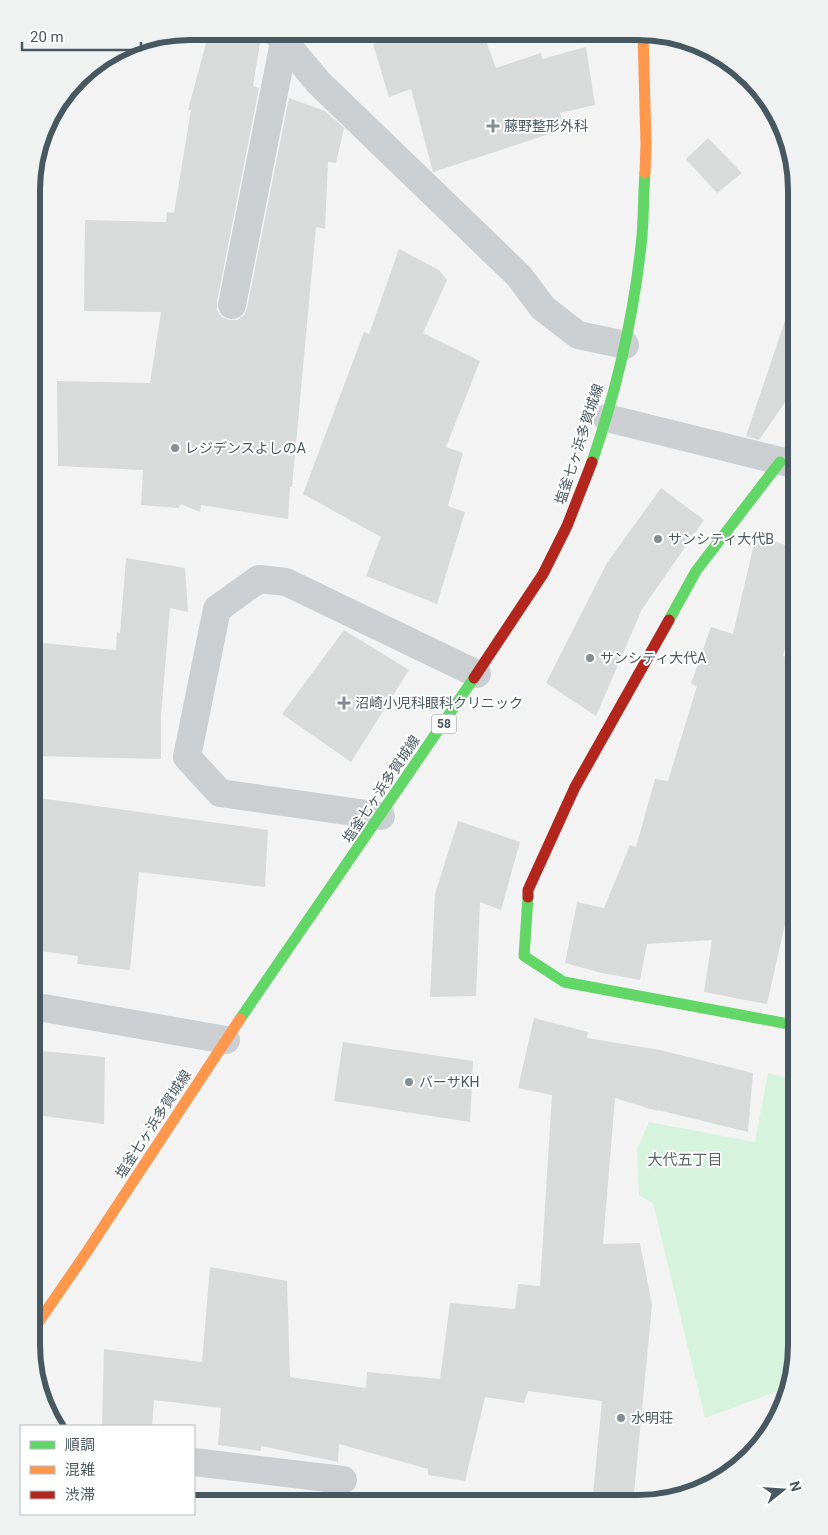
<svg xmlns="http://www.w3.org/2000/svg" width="828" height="1535" viewBox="0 0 828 1535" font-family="Roboto,'Noto Sans JP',sans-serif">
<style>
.green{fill:#d6f3de}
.building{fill:#d9dbdb}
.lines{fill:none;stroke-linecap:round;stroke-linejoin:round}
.street{stroke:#cccfd2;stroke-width:28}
.fast{stroke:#63d668;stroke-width:11}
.slow{stroke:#ff974d;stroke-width:11}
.jam{stroke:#b3261e;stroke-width:11}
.poi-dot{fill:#848e94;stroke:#fff;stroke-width:2}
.labels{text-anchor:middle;stroke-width:4;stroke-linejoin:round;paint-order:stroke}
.shield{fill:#fff;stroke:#7f8a90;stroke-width:1}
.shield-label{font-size:12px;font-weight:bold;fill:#485861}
.poi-label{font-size:14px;fill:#485861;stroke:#fff;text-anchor:start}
.street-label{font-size:14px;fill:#485861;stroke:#fff}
.neighbourhood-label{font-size:15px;fill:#5d6367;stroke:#fff}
.rim{fill:none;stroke:#485861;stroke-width:6}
</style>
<rect width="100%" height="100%" fill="#f3f3f3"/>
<path class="green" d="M768,1073L796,1080V1356L789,1387L705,1418L653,1203L639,1195L637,1149L649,1122L755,1142Z"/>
<g class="building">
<path d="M209,32L260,43L253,86L259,88L217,302V310L222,317L229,320H237L244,315L247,308L289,98L325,111L344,128L336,163L328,162L325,229L316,227L292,487H290L288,519L201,505L200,512L181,504L178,508L141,505L143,470L58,466L57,381L150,383L161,312L84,311L85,220L166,222L167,212L174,213L191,110H188Z"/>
<path d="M412,33H483L496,68L541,53L542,59L586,47L595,105L560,113L565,129L433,172L411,89L389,97L373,44Z"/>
<path d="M708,138L742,173L717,193L686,159Z"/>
<path d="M399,249L439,270L447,280L423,333L480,361L446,447L463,453L448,506L465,512L437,604L366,576L381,537L303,494L364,332L369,334Z"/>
<path d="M791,303L797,304V385L759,440L746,436Z"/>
<path d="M661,488L704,520L642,609L596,716L546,683L607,563Z"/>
<path d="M756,535L797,549V589L783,656L797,659V861L789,887L797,889V895L794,921L785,924L767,1004L704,992L712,940L647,944L640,980L602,973L565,963L577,902L604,908L630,845L636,847L655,779L668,781L697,686L691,684L711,627L733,634Z"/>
<path d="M126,558L185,568L188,612L170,608L161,716V759L32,756V642L116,650L117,632L120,633Z"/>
<path d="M344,630L409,670L351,762L282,714Z"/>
<path d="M32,797L268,830L265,887L139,872L130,970L77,964L78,956L32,950Z"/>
<path d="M458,821L520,842L501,910L480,902L476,996L430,997L435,894Z"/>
<path d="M534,1018L588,1032L587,1038L660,1050L753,1073L748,1132L658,1110L657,1111L615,1098L603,1244L640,1243L652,1305L633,1504H592L602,1401L528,1391L524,1403L485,1397L465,1481L428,1475V1469L339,1444L338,1462L261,1446V1451L218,1445L221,1408L154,1400L152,1426H102L104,1349L202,1362L210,1267L287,1281L290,1377L366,1388L367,1372L440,1379L450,1303L515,1309L518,1284L540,1286L552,1095L518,1088Z"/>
<path d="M343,1042L473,1061L470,1122L334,1101Z"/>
<path d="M42,1051L105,1057L104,1124L37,1115Z"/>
</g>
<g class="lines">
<g class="street">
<path d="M276,32L319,83L519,276L543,308L578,335L625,345"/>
<path d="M232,305L284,42"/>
<path d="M607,418L797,465"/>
<path d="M381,816L220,793L187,757L217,609L259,579L286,582L477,674"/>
<path d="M32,1006L226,1040"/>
<path d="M194,1462L343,1480"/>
</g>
<g class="fast">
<path d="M592,462C616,392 633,319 641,246C644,222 643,197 645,173"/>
<path d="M669,620L696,571L780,462"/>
<path d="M528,897L524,956L564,982L794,1025L796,1016"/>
<path d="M240,1019L474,678"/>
</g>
<g class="slow">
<path d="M643,34L646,144L645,173"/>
<path d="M31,1333L86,1253L240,1019"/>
</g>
<g class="jam">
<path d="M474,678L543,574L567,526L592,462"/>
<path d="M528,897V890L575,787L669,620"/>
</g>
</g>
<g class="poi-dot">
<path d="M490.5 118.5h5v5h5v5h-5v5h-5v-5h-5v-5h5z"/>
<circle cx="175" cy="448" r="5"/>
<circle cx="658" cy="539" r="5"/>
<circle cx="590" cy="658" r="5"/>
<path d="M341.5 695.5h5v5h5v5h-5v5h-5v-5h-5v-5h5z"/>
<circle cx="409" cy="1082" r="5"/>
<circle cx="621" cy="1418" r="5"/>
</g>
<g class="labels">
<rect class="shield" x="431.5" y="714.5" width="25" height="19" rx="4"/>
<g class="shield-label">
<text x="444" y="728">58</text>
</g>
<g class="poi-label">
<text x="504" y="131">藤野整形外科</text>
<text x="185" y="453">レジデンスよしのA</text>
<text x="668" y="544">サンシティ大代B</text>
<text x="600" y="663">サンシティ大代A</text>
<text x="355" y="708">沼崎小児科眼科クリニック</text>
<text x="419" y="1087">バーサKH</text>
<text x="631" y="1423">水明荘</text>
</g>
<g class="street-label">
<text transform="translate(579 444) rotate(-72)" y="5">塩釜七ヶ浜多賀城線</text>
<text transform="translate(381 789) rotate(-56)" y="5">塩釜七ヶ浜多賀城線</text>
<text transform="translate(153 1124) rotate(-57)" y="5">塩釜七ヶ浜多賀城線</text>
</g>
<g class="neighbourhood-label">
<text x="685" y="1165">大代五丁目</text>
</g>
</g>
<path d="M0 0H828V1535H0ZM190 40H638A150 150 0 0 1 788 190V1345A150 150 0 0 1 638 1495H190A150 150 0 0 1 40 1345V190A150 150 0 0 1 190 40Z" fill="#f0f2f2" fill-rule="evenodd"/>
<path class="rim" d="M190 40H638A150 150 0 0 1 788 190V1345A150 150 0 0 1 638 1495H190A150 150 0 0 1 40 1345V190A150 150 0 0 1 190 40Z"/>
<rect x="20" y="1425" width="175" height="90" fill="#ffffff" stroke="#b6bcc0"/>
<rect x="30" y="1441" width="25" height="8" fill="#63d668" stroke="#b6bcc0"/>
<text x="65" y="1450" font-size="15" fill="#485861">順調</text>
<rect x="30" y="1466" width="25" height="8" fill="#ff974d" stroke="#b6bcc0"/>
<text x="65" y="1475" font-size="15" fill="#485861">混雑</text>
<rect x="30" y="1491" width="25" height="8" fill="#b3261e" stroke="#b6bcc0"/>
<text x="65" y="1500" font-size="15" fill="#485861">渋滞</text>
<g transform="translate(783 1490) rotate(73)" stroke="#ffffff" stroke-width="4" paint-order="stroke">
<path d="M0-4L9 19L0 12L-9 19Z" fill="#485861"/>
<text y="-8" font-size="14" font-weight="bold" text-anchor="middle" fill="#485861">N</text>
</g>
<path d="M22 42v8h119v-8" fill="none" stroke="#485861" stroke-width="2.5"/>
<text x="30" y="42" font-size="15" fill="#485861" stroke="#ffffff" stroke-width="4" paint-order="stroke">20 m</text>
</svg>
